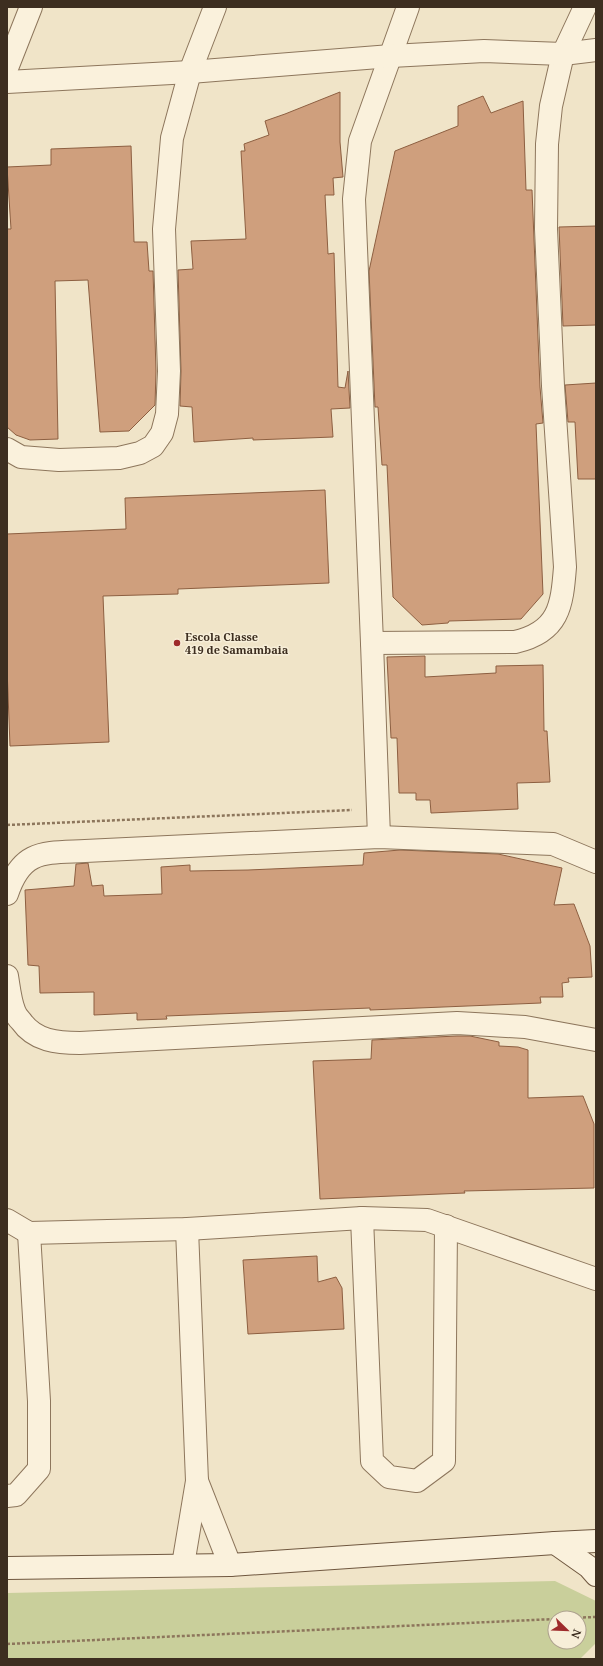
<svg xmlns="http://www.w3.org/2000/svg" width="603" height="1666" viewBox="0 0 603 1666" font-family="'Noto Serif',serif">
<style>
.green{fill:#c9cf9b;fill-rule:evenodd}
.building{fill:#cf9f7d;stroke:#8d5f41}
.lines{fill:none;stroke-linecap:round;stroke-linejoin:round}
.street-casing{stroke:#8d765c;stroke-width:24}
.secondary-casing{stroke:#6f573f;stroke-width:24}
.path{stroke:#8d765c;stroke-width:2.5;stroke-dasharray:3 2;stroke-linecap:butt}
.street{stroke:#faf1dc;stroke-width:22}
.secondary{stroke:#faf1dc;stroke-width:22}
.poi-dot{fill:#9e2a2b;stroke:#f7eed8;stroke-width:1.5}
.labels{text-anchor:middle;stroke-width:3;stroke-linejoin:round;paint-order:stroke}
.poi-label{font-size:11px;font-weight:bold;fill:#3d2e20;stroke:#f7eed8;text-anchor:start}
</style>
<rect width="100%" height="100%" fill="#f0e4c8"/>
<path class="green" d="M555,1581L596,1601V1643L580,1659H7V1593ZM555,1618H579V1642H555Z"/>
<g class="building">
<path d="M340,92V142L343,177L333,178L334,195H325L328,254L334,253L338,387L345,388L348,371L350,408L331,409L333,437L253,440V438L194,442L192,407L180,406L181,371L178,270L193,269L191,241L246,239L241,151H245L244,144L269,135L265,121L285,114Z"/>
<path d="M483,96L491,113L523,101L526,190H532L540,387L543,423L536,424L543,594L521,619L449,621L448,623L422,625L393,597L387,465H382L378,407H375L369,271L395,151L458,126V106Z"/>
<path d="M131,146L134,242H147L149,271H153L156,371L155,405L129,431L100,432L88,280L55,281L58,439L30,440L16,435L7,427V229H11L7,167L51,165V149Z"/>
<path d="M596,226V325L563,326L559,227Z"/>
<path d="M596,383V479H578L575,422H568L565,385Z"/>
<path d="M325,490L329,583L178,589V594L103,596L109,742L10,746L7,668V534L126,529L125,498Z"/>
<path d="M425,656V677L496,673V666L543,665L544,731H547L550,782L517,783L518,809L431,813L430,800H416V793H399L397,738H391L387,657Z"/>
<path d="M400,850L498,854L562,868L554,905L574,904L590,946L592,977L568,978L569,982L562,983L563,997H540L541,1003L370,1010V1008L166,1016L167,1019L137,1020V1013L94,1015V992L40,993L39,966L28,965L25,890L74,886L76,864L88,863L92,886L103,885L104,896L162,894L161,867L190,865V871L248,870L363,865L364,853Z"/>
<path d="M457,1036H470L499,1042V1046L518,1047L528,1050V1098L583,1096L594,1124V1188L464,1191L465,1193L320,1199L313,1061L371,1059L372,1040Z"/>
<path d="M317,1256L318,1282L336,1277L342,1288L344,1329L248,1334L243,1260Z"/>
</g>
<g class="lines">
<g class="street-casing">
<g id="street">
<path d="M408,7L360,141L354,199L372,643L515,642C559,632 562,606 565,567L553,386L546,229L547,144L551,106L563,54L585,7"/>
<path d="M7,68L31,7"/>
<path d="M7,82L190,72L391,56L484,51L563,54L596,50"/>
<path d="M7,449L21,457L59,460L119,458L140,453L153,446L162,433L167,414L169,371L164,229L172,138L190,72L215,7"/>
<path d="M372,643L379,837"/>
<path d="M7,894C22,849 44,853 85,851L379,837L553,844L596,862"/>
<path d="M7,976C9,988 10,1000 14,1010C15,1014 18,1018 21,1021C35,1041 57,1043 80,1043L457,1023L525,1027L596,1040"/>
<path d="M362,1218L372,1461L389,1477L417,1481L444,1461L446,1226"/>
<path d="M7,1220L29,1233L187,1229L362,1218L427,1220L596,1279"/>
<path d="M197,1481L230,1565"/>
<path d="M7,1496L16,1495L39,1469V1401L29,1233"/>
<path d="M183,1565L197,1481L187,1229"/>
</g>
</g>
<g class="secondary-casing">
<g id="secondary">
<path d="M555,1543L589,1567L596,1575"/>
<path d="M7,1568L230,1565L555,1543L596,1541"/>
</g>
</g>
<g class="path">
<path d="M7,825L352,810"/>
<path d="M568,1618L596,1617"/>
<path d="M7,1644L555,1619"/>
</g>
<use href="#street" class="street"/>
<use href="#secondary" class="secondary"/>
</g>
<circle class="poi-dot" cx="177" cy="643" r="4"/>
<g class="labels">
<g class="poi-label">
<text x="185" y="641">Escola Classe<tspan x="185" dy="13">419 de Samambaia</tspan></text>
</g>
</g>
<rect width="603" height="1666" fill="none" stroke="#3d2e20" stroke-width="16"/>
<g transform="translate(567 1630) rotate(113)"><circle r="19" fill="#f7eed8" stroke="#ada18e"/>
<path d="M0-3L7 15L0 10L-7 15Z" fill="#9e2a2b"/>
<text y="-6" font-size="11" font-weight="bold" text-anchor="middle" fill="#3d2e20">N</text>
</g>
</svg>
